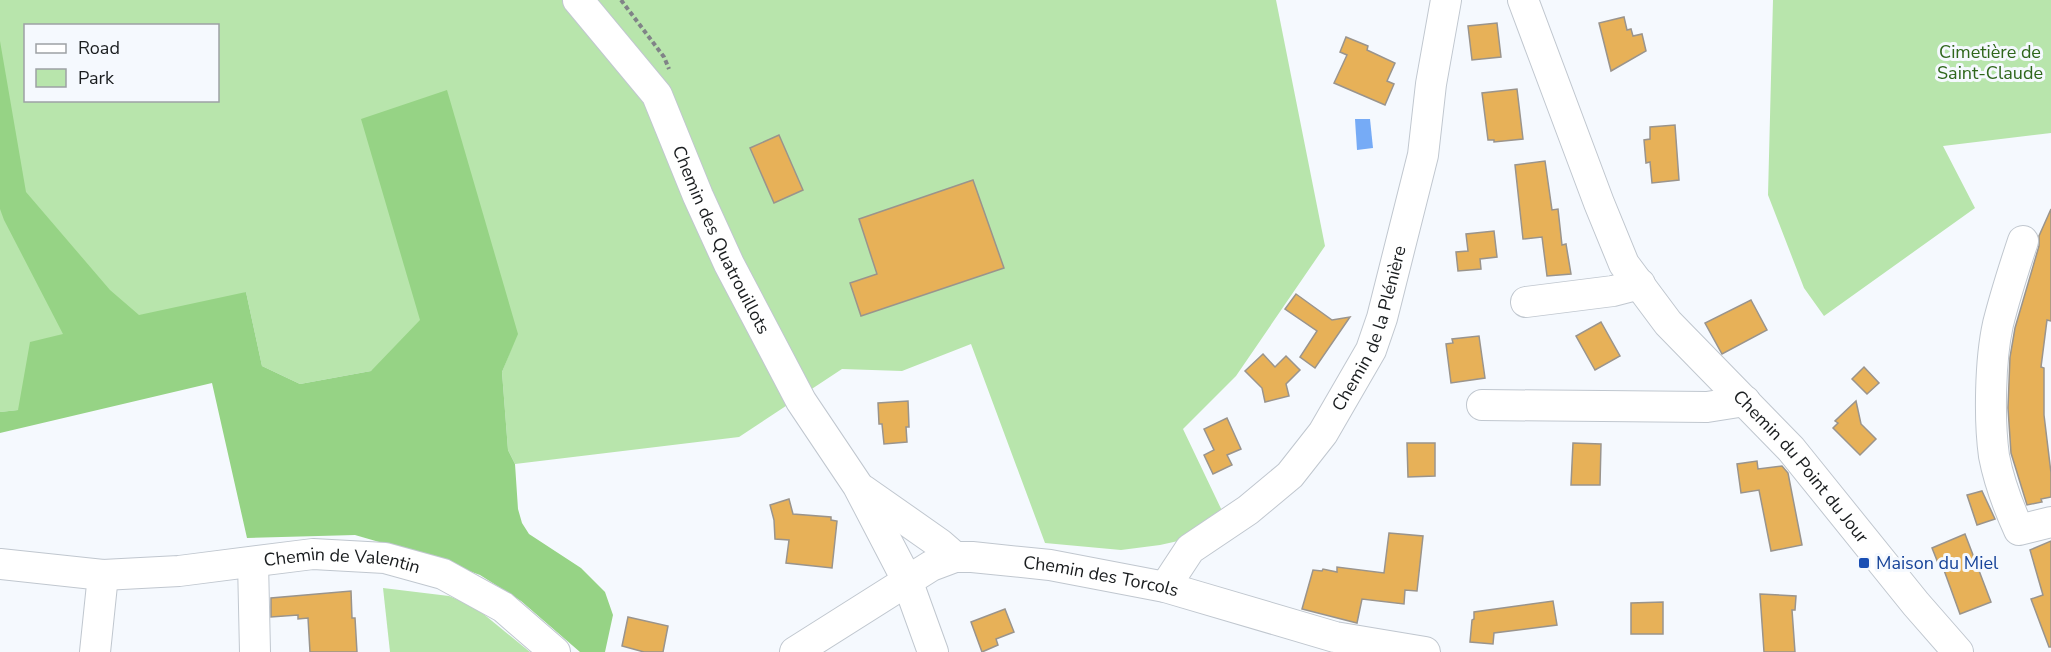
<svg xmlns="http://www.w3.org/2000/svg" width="2051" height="652" viewBox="0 0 2051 652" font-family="'Nunito Sans',sans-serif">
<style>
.green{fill:#b8e5ac;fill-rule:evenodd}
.forest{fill:#96d385}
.water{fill:#76abf6}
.building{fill:#e7b158;stroke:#9a948c;stroke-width:1.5}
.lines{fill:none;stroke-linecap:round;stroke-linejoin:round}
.minor-casing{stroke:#c0c7cf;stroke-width:32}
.path{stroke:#808387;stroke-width:4;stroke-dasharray:4.5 3;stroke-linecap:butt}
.minor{stroke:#fff;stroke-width:30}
.transit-dot{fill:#1a4fb4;stroke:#f5f9fe;stroke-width:2}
.labels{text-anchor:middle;stroke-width:6;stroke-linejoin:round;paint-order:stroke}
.park-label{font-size:18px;fill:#2e661b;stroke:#f5f9fe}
.street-label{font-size:18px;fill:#1a1d1f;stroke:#f5f9fe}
.transit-label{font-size:18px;fill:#164399;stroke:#f5f9fe;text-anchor:start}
</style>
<rect width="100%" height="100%" fill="#f5f9fe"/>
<g class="green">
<path d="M0,0H1276L1325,246L1236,376L1183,429L1225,517L1178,541L1160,545L1121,550L1045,543L971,344L902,371L842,369L739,437L515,464L508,450L502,372L517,334L371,371L300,384L262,366L246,292L18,410L0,412ZM26,26H218V100H26Z"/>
<path d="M1773,0H2051V133L1943,146L1975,208L1824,316L1804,288L1768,195Z"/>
<path d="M383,588L449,596L475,607L530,652H390Z"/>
</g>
<path class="forest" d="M0,41L26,192L110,290L139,315L246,292L262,366L300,384L371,371L420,320L361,119L447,90L518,334L502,372L508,450L515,464L518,509L522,523L529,534L581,568L605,592L613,615L605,652H580L521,601L480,575L431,557L355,535L247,538L212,383L0,433V412L18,410L30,342L63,334L4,220L0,209Z"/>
<path class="water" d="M1355,119H1370L1373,148L1357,150Z"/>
<g class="building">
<path d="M1624,17L1627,30L1631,29L1633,36L1642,34L1646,51L1611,71L1599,23Z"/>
<path d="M1497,23L1501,57L1472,60L1468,26Z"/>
<path d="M1346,37L1368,46L1367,50L1395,63L1387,81L1394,84L1385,105L1334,83L1347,55L1340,52Z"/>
<path d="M1517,89L1523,139L1494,142V140H1488L1482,93Z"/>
<path d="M1675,125L1679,180L1652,183L1650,162L1646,163L1644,140L1650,139V127Z"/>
<path d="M779,135L803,190L774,203L750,148Z"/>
<path d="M1545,161L1552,210L1558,209L1562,245L1566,244L1571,274L1547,276L1542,237L1523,239L1515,165Z"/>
<path d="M973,180L1004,268L861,316L850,283L877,274L859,219Z"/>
<path d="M2051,209V321L2047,320L2041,367L2044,368V415L2051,473V497L2041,499L2042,502L2027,505L2011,453L2008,408L2010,357L2015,328L2039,246V236Z"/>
<path d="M1494,231L1497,257L1480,259L1481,269L1458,271L1456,252L1468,251L1466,234Z"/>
<path d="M1296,294L1332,320L1350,317L1315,368L1300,357L1317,331L1285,309Z"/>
<path d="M1751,300L1767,330L1722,354L1705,323Z"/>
<path d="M1601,322L1620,356L1595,370L1576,336Z"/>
<path d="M1479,336L1485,378L1451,383L1446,344L1453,343L1452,339Z"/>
<path d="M1263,354L1275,367L1286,356L1300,370L1286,384L1289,396L1265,402L1262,388L1245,371Z"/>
<path d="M1864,367L1879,383L1867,394L1852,379Z"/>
<path d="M908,401L909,427H906L907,442L884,444L882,424H879L878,403Z"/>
<path d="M1856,401L1861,424L1876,439L1860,455L1833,428L1838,423L1835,421Z"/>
<path d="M1227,418L1241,449L1227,455L1232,465L1213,474L1204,455L1214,450L1204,429Z"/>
<path d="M1407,443H1435V476L1408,477Z"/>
<path d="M1573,443L1601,444L1600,485H1571Z"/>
<path d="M1757,461L1758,469L1782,466L1788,473L1802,545L1771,551L1759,490L1741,493L1737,464Z"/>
<path d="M1982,491L1995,519L1977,525L1967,495Z"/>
<path d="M789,499L793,514L831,517V520L837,521L832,568L786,563L789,540L775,539L774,520L770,505Z"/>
<path d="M1389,533L1423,536L1417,591L1405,590L1404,604L1362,599L1357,623L1302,609L1313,570L1322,571L1323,569L1337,572V567L1384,573Z"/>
<path d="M1965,534L1991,602L1960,614L1941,562L1938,563L1932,548Z"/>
<path d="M2051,541V647H2049L2031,599L2043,595L2030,550Z"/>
<path d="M351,591L352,618H355L357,652H310L308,618L298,619V615L271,617V598Z"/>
<path d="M1760,594L1796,596L1795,610H1792L1795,652H1764Z"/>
<path d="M1553,601L1557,625L1494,633L1493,644L1470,642L1472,620L1474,619V612Z"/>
<path d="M1663,602V634H1631V603Z"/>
<path d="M1005,609L1014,632L996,639L998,645L982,652L971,622Z"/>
<path d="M628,617L668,626L663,652H644L622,646Z"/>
</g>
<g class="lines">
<g class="minor-casing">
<g id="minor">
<path id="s1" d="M578,0L657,95L698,196L729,264L801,401L858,486L907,580L933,652"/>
<path id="s2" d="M1523,0L1599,203L1624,264L1668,323L1791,449L1916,604L1958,652"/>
<path d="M2023,241C2014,268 2005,296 1998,324C1990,360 1989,420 1994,456C1999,482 2008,506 2019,530L2051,522"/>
<path d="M1526,302L1613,291L1640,284"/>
<path d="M1482,405L1707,407L1745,401"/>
<path d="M863,490L940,544L955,557"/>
<path d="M253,562L255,652"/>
<path id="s3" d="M0,564L103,575L179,571L313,554L385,558L443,574L503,607L555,652"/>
<path id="s4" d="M1165,587L1190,549L1248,510L1290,475L1323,433L1371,350L1382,318L1423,155L1431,84L1446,0"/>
<path d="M95,652L103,575"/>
<path id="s5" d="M795,652L931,566L955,557H972L1050,565L1165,587L1335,637L1425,652"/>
</g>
</g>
<path class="path" d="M621,0L664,57L669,69"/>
<use href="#minor" class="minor"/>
</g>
<rect class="transit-dot" x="1858" y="557" width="12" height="12" rx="3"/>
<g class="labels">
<g class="park-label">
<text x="1990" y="58">Cimetière de<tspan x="1990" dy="21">Saint-Claude</tspan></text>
</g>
<g class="street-label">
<text dy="6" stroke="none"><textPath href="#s1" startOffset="282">Chemin des Quatrouillots</textPath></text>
<text dy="6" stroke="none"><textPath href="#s4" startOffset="339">Chemin de la Plénière</textPath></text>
<text dy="6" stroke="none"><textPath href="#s2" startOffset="552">Chemin du Point du Jour</textPath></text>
<text dy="6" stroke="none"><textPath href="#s3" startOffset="344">Chemin de Valentin</textPath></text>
<text dy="6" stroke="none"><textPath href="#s5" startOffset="334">Chemin des Torcols</textPath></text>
</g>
<g class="transit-label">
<text x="1876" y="569">Maison du Miel</text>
</g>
</g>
<rect x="24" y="24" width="195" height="78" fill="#f5f9fe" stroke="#9da1a5" stroke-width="1.5"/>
<rect x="36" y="44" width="30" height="9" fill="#ffffff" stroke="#9da1a5" stroke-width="1.5"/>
<text x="78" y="54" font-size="18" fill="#1a1d1f">Road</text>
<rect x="36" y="69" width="30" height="18" fill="#b8e5ac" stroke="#9da1a5" stroke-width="1.5"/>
<text x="78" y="84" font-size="18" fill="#1a1d1f">Park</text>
</svg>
